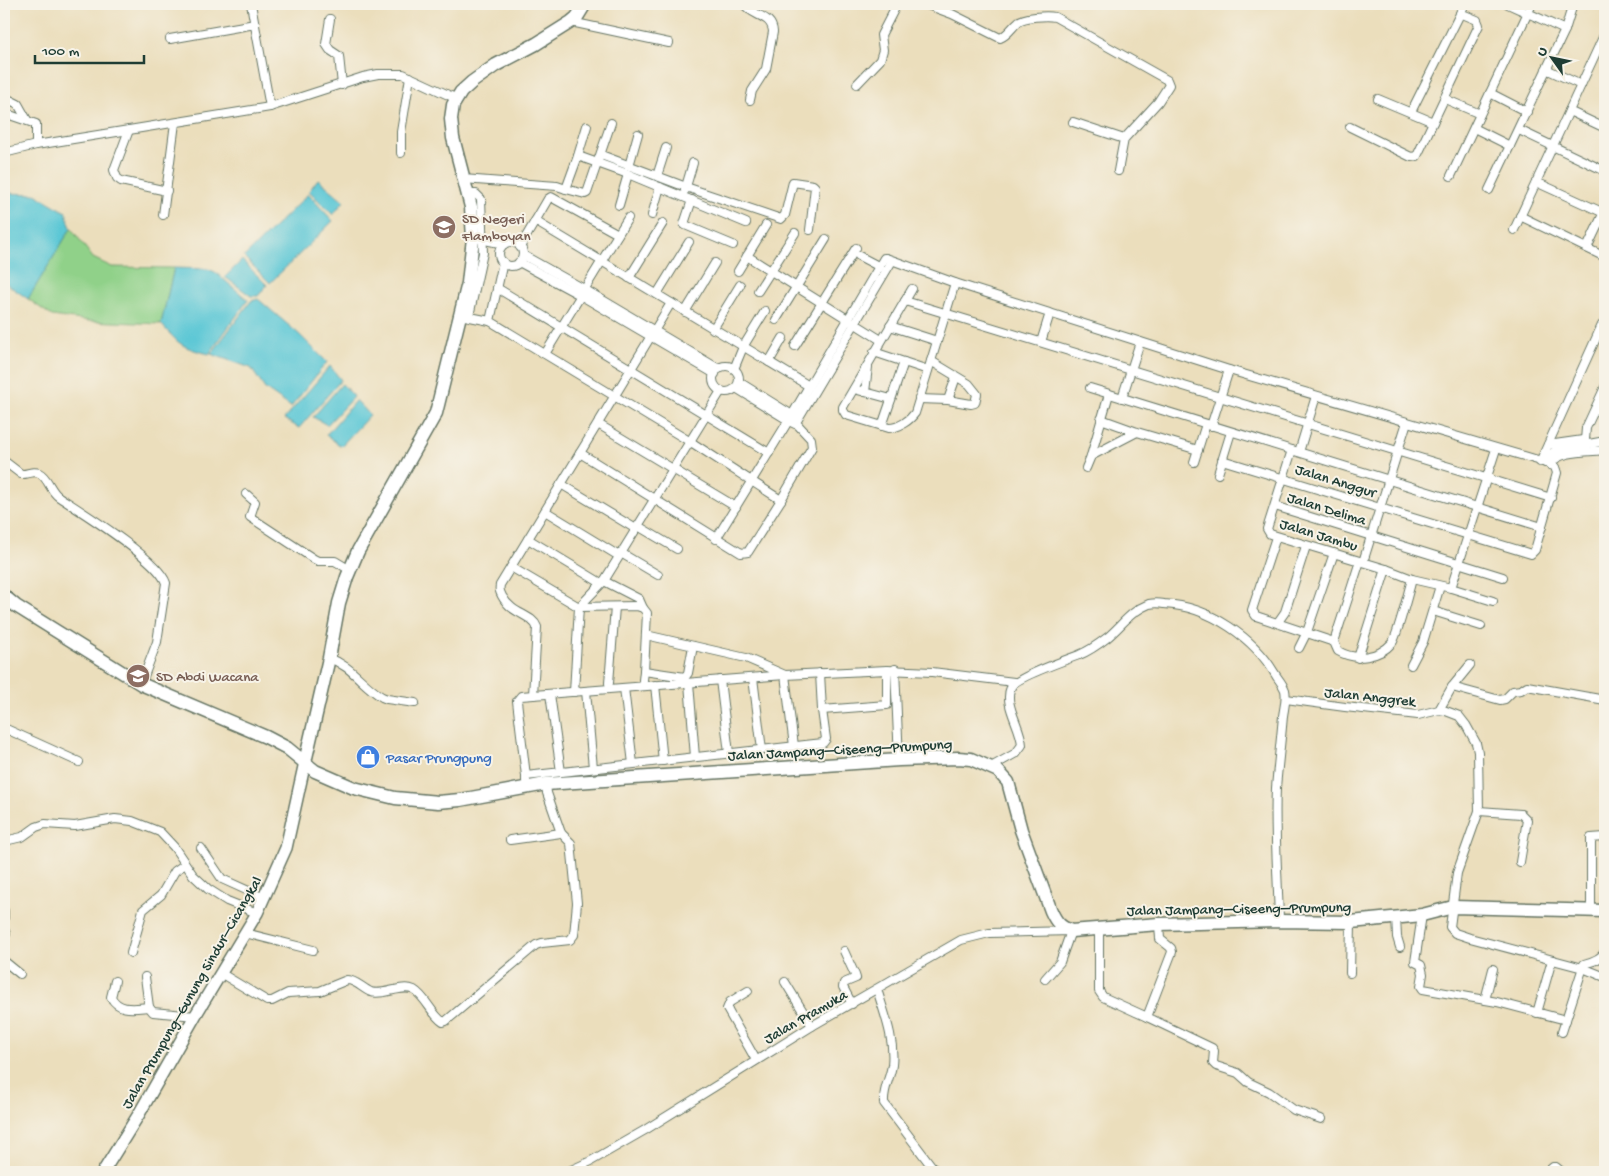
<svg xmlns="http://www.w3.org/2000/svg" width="1609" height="1176" viewBox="0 0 1609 1176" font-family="'Gochi Hand',sans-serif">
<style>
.green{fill:#90d189;stroke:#58875e}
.water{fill:#5cc7d5;stroke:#3e8284}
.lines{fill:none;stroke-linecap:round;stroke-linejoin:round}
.minor-casing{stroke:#667564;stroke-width:10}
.secondary-casing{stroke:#667564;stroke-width:14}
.primary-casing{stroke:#667564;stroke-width:15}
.minor{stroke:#fff;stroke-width:8}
.secondary{stroke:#fff;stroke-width:11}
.primary{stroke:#fff;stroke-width:12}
.labels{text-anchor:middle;stroke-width:4;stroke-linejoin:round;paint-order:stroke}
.education-label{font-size:15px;fill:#785e54;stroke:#f7f3e8;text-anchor:start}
.street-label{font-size:15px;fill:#1f3d34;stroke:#f7f3e8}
.shop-label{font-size:15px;fill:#366cbe;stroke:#f7f3e8;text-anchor:start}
</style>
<rect width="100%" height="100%" fill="#f7f3e8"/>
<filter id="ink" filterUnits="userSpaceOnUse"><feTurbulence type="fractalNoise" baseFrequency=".02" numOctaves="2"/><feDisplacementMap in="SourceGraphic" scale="10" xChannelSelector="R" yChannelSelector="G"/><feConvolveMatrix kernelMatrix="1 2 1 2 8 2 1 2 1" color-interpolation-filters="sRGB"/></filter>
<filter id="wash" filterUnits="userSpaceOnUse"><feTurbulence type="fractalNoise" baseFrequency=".0096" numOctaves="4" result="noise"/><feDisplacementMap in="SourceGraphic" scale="20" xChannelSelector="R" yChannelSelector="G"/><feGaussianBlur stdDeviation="1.12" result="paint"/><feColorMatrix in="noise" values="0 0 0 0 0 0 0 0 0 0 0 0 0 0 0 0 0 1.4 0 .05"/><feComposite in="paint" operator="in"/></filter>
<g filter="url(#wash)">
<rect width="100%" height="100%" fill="#ebdebc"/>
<path class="green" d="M71,228L93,258L112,267L174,268L161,324L89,321L52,316L28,299Z"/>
<g class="water">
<path d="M318,179L344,201L333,215L309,191Z"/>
<path d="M4,193L35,194L66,212L71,228L28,299L4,282Z"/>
<path d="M308,194L333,221L270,283L244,257Z"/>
<path d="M242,260L267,285L258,296H251L225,277Z"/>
<path d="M174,268L208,269L215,272L248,300L209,354C181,347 180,345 161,324Z"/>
<path d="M258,299L300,335L327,362L291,407L265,389L251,368L211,354L251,301Z"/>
<path d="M330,366L341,380L299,428L284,419Z"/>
<path d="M342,384L354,396L327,425L313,417Z"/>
<path d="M356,400L370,415L341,446L326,435Z"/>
</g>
</g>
<g filter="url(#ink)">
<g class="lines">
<g class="minor-casing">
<g id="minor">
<path d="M251,4L270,107"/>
<path d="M572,4L583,6"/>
<path d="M744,4C752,17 772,14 773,32L766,69L752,91L750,100"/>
<path d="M925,4L952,14L1000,38C1008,35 1012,27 1018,22C1023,17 1047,15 1055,17L1167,80L1169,85L1158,102L1124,139L1118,171"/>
<path d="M1508,4L1565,30"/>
<path d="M330,19L326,44L330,50L339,56L342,85"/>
<path d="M571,22L669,43"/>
<path d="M170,39L255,24"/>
<path d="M1546,69L1581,85"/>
<path d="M857,84L880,60L883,50L881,35L897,4"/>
<path d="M1490,93L1527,112"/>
<path d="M4,97L18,104L27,120"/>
<path d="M1378,99L1433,122"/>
<path d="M1445,99L1480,114"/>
<path d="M1569,111L1605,128"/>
<path d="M1411,112L1465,4"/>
<path d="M4,113L36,124V145"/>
<path d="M1073,122L1124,139"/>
<path d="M1350,127L1411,157L1417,156L1479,25L1477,20L1460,13"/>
<path d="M1474,128L1510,146"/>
<path d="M129,130L114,170L117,178L121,181L167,191"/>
<path d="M1519,130L1605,171"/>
<path d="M4,153L36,145L129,130L270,107L363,77L378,74H403L457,99"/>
<path d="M401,153V132L410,77"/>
<path d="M601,155L686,187L781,219L785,215L793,182L813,185L815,187L810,230"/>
<path d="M578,156L587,126"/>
<path d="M629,166L638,134"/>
<path d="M657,176L666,148"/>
<path d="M1451,176L1532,4"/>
<path d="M463,179L557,186L566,189L578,156L628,174L746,223"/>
<path d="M1536,182L1604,213"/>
<path d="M566,189L585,194L587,193L611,123"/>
<path d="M685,190L693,163"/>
<path d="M1489,190L1565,30L1573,4"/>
<path d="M468,194H476L481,199L483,253L469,316"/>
<path d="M692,200L684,224L685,225L733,245"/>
<path d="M619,205L628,174"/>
<path d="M163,215L175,123"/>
<path d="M652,215L660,187"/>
<path d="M1520,216L1605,257"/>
<path d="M535,221L809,386"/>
<path d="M1514,230L1605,33"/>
<path d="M480,239L504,244"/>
<circle cx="511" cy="254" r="12"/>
<path d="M520,247L548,199L551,197L618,234"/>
<path d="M1587,248L1605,210"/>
<path d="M523,255L584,289L719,369"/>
<path d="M747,256L881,340"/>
<path d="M859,256L880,267"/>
<path d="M503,262L490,321L694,444L781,500"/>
<path d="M519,262L580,295L715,374"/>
<path d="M738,271L766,225"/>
<path d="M629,278L663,223"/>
<path d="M497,288L769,453"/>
<path d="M912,289L843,407V410L846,415L889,428C899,428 910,420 915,413L955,283"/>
<path d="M758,291L795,233"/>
<path d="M657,294L689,242"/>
<path d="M905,301L1551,498"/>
<path d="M685,312L715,263"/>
<path d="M465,316L490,321"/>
<path d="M776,320L826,239"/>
<path d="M890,326L937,341"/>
<path d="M713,329L740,285"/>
<path d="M1041,342L1050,313"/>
<path d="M795,346L856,248"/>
<path d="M874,352L928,370"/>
<path d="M545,354L628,218"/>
<path d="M769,362L783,338"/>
<circle cx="726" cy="379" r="13"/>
<path d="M734,369L743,347L765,311"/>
<path d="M739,382L792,415L884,258H886L955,283L1229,370L1548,463L1555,467L1557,473L1535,550L1531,554L1222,460"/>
<path d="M736,388L793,423"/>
<path d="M1090,388L1542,527"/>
<path d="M854,389L891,399"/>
<path d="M865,392L868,367"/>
<path d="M1122,398L1140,342"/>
<path d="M919,399L948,400L971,404L975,403L977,394L969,384L931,361"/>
<path d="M948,400L956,377"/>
<path d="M1101,419L1137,432L1198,450"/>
<path d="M598,424L736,507"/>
<path d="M795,424L892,261"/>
<path d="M882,426L904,362"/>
<path d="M1211,426L1229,370"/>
<path d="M1585,440L1586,428L1605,387"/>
<path d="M1548,445L1583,440"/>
<path d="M1292,450L1267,529L1270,534L1386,569L1412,579L1451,588L1493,601"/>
<path d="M1299,452L1316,396"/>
<path d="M580,453L741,553L748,552L781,500L812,447L811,439L798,425"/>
<path d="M1091,456L1137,432"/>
<path d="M4,461L21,474C27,475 32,470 39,473C48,477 50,491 59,497C82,512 158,559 166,583L157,642L141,684"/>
<path d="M1194,462L1206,424"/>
<path d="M1540,462L1602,325L1605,324"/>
<path d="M1545,463L1549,455L1557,450L1605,441"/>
<path d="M1550,465C1557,450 1590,452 1605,450"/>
<path d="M1086,468L1091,456L1109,394"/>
<path d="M1218,474L1231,432"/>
<path d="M561,484L636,529"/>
<path d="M246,494L255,502L250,517L314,559L318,561H335L350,570"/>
<path d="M1275,506L1503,577"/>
<path d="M545,511L619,556"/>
<path d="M638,526L677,549"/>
<path d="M1276,537L1252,610L1256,616L1334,642L1338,651C1355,661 1379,658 1392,643C1397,637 1409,590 1412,579"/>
<path d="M528,539L601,583"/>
<path d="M716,539L792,415L796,418"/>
<path d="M621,553L658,575"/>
<path d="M1363,562L1407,422"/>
<path d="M511,567L579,607L637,606L643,608L647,613L644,671L643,680"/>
<path d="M604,581L639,599L643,608"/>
<path d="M1451,588L1496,449"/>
<path d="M1433,611L1481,626"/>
<path d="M1278,622L1285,612L1306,546"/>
<path d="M646,635L746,658L785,675L794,746"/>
<path d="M1334,642L1360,561"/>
<path d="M1299,648L1307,632L1334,553"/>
<path d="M329,658C352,666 362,685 382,697L387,699L415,703"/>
<path d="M1358,658L1386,569"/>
<path d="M1411,665L1423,642L1440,586"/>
<path d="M895,669L899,760"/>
<path d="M887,670L932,672L1014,682"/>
<path d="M644,671L685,677L688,673L693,646"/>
<path d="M753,678L762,750"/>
<path d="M720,680L729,753"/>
<path d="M609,683L615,607"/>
<path d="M689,683L695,757"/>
<path d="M655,685L663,761"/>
<path d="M1452,687L1500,700L1505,699L1513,691L1521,690L1527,686L1605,700"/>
<path d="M624,688L633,764"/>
<path d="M586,691L593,768"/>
<path d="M574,692L579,607L604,581L721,391"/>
<path d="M550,694L561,772"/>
<path d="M533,695L537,627C532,614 512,615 502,596C500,592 499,590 500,585L671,303"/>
<path d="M1286,699L1345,707L1418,715L1439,710L1446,711L1459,716L1466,725L1476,743L1478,752L1479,811L1457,873L1450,927L1455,933L1470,938L1583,968L1605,977"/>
<path d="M1439,710L1452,687L1470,665"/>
<path d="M4,728L79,762"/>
<path d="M991,767L1016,753L1022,745C1021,726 1003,705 1011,687C1015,678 1068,659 1079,655C1089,651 1099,644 1108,637C1122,625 1131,611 1149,604C1154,603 1159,603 1164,604C1209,606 1255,638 1277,677C1280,681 1283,685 1285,690C1287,698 1284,708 1283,716C1281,740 1278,764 1276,788C1274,832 1278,877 1279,921"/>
<path d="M526,776L517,701L521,696L785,675L887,670V705L822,710"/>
<path d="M526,781V776L823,743L826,739L822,710L820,673"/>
<path d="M1479,811L1521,814L1527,820L1520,862"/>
<path d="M510,840L561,833"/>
<path d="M4,843L9,840L22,837L36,827L45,824L75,826L115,819L132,821L160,832L174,847L193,875L208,889L227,901L257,913"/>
<path d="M201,848L222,879L264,898"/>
<path d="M1591,910V838L1605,837"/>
<path d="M4,911V918"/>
<path d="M1422,915L1415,962L1421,965L1423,974L1421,986L1423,989L1497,1002L1566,1020"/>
<path d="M1396,917L1397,937L1400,947"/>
<path d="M4,929L6,934L4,938"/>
<path d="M1099,929V991L1103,997L1147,1017L1172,952L1171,948L1160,939L1159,924"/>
<path d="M245,933L313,950"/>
<path d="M844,951L855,975L856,978L844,983L843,987L852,1004"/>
<path d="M131,953L143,910L161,895L175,871L185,864"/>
<path d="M4,961L20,974"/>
<path d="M1350,973L1351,922"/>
<path d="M222,974L267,1001H272L288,993L320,991L347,980C356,980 363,989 371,992C384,996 401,984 414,990C426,997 431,1014 443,1022L446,1021L536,945L542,943L570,940L574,935L577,903L571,843L561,833L547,793L546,784"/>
<path d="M145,977L149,1007L153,1012L195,1016"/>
<path d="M115,981L111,997C119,1012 135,1008 149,1007"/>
<path d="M785,982L812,1026"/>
<path d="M877,989C884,1013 895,1039 892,1065C890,1079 883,1088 884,1103L936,1172"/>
<path d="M748,991L730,1002L727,1009L756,1060"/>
<path d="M1485,1000L1493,969"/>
<path d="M1537,1013L1552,960"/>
<path d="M1147,1017L1212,1048L1214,1051L1213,1063L1216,1066L1238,1073L1248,1082L1269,1092L1294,1110L1321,1119"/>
<path d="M1562,1032L1584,964C1592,962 1602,959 1605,951"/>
<path d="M567,1172L591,1161L645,1130L812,1026L961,940L989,933L1071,931L1060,962L1045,979"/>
<path d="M1547,1172L1553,1167H1556L1562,1172"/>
</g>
</g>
<g class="secondary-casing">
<path id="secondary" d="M103,1172L139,1114L195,1016L257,913L286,848L305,762"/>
</g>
<g class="primary-casing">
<g id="primary">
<path d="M4,596L16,606L141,684L266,737L287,748L315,771L354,788L395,798L438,802L460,800L546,784L899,760L958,758L971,759L998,771L1008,782L1021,830L1051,911C1056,922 1060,927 1071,931L1159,924L1279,921L1351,922L1422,915L1453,907L1605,911"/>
<path d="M305,762L329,658L339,603L347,577L358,551L436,413L468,283L473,238L471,207L453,138L451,119L453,105L461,92L472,82L496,65L536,44L571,22L577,17L585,4"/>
</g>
</g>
<use href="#minor" class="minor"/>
<use href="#secondary" class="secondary"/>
<use href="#primary" class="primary"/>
</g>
</g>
<defs>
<g id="school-disc" transform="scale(1.25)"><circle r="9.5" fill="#8d6e63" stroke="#f7f3e8"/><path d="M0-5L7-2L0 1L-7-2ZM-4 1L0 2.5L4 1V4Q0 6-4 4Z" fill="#fff"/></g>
<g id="shop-disc" transform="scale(1.25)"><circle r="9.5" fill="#3f7fe0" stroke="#f7f3e8"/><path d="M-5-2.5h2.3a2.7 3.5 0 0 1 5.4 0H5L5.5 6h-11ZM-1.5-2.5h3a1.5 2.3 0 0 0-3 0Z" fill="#fff"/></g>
</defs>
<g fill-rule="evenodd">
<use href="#school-disc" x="444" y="227"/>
<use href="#school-disc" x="138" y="676"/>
<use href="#shop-disc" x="368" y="757"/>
</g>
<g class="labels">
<g class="education-label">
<text x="462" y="223">SD Negeri<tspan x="462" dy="17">Flamboyan</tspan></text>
<text x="156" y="681">SD Abdi Wacana</text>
</g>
<g class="street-label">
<text transform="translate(1336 480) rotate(17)" y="5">Jalan Anggur</text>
<text transform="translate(1327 508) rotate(17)" y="5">Jalan Delima</text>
<text transform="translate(1319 534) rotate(17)" y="5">Jalan Jambu</text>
<text transform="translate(1370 696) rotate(6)" y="5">Jalan Anggrek</text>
<text transform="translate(840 749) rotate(-3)" y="5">Jalan Jampang–Ciseeng–Prumpung</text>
<text transform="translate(1239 908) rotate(-1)" y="5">Jalan Jampang–Ciseeng–Prumpung</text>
<text transform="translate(191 992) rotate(-60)" y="5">Jalan Prumpung–Gunung Sindur–Cicangkal</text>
<text transform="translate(805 1016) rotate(-30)" y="5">Jalan Pramuka</text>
</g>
<g class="shop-label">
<text x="386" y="762">Pasar Prungpung</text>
</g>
</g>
<rect width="1609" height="1176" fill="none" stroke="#f7f3e8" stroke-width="20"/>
<g transform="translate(1552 58) rotate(303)" stroke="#f7f3e8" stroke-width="4" paint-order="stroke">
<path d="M0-4L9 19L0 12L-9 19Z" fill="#1f3d34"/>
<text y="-8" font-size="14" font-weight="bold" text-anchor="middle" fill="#1f3d34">U</text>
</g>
<path d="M35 55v8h109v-8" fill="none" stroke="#1f3d34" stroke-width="2.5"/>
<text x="42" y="55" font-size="15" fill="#1f3d34" stroke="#f7f3e8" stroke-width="4" paint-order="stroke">100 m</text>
</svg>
